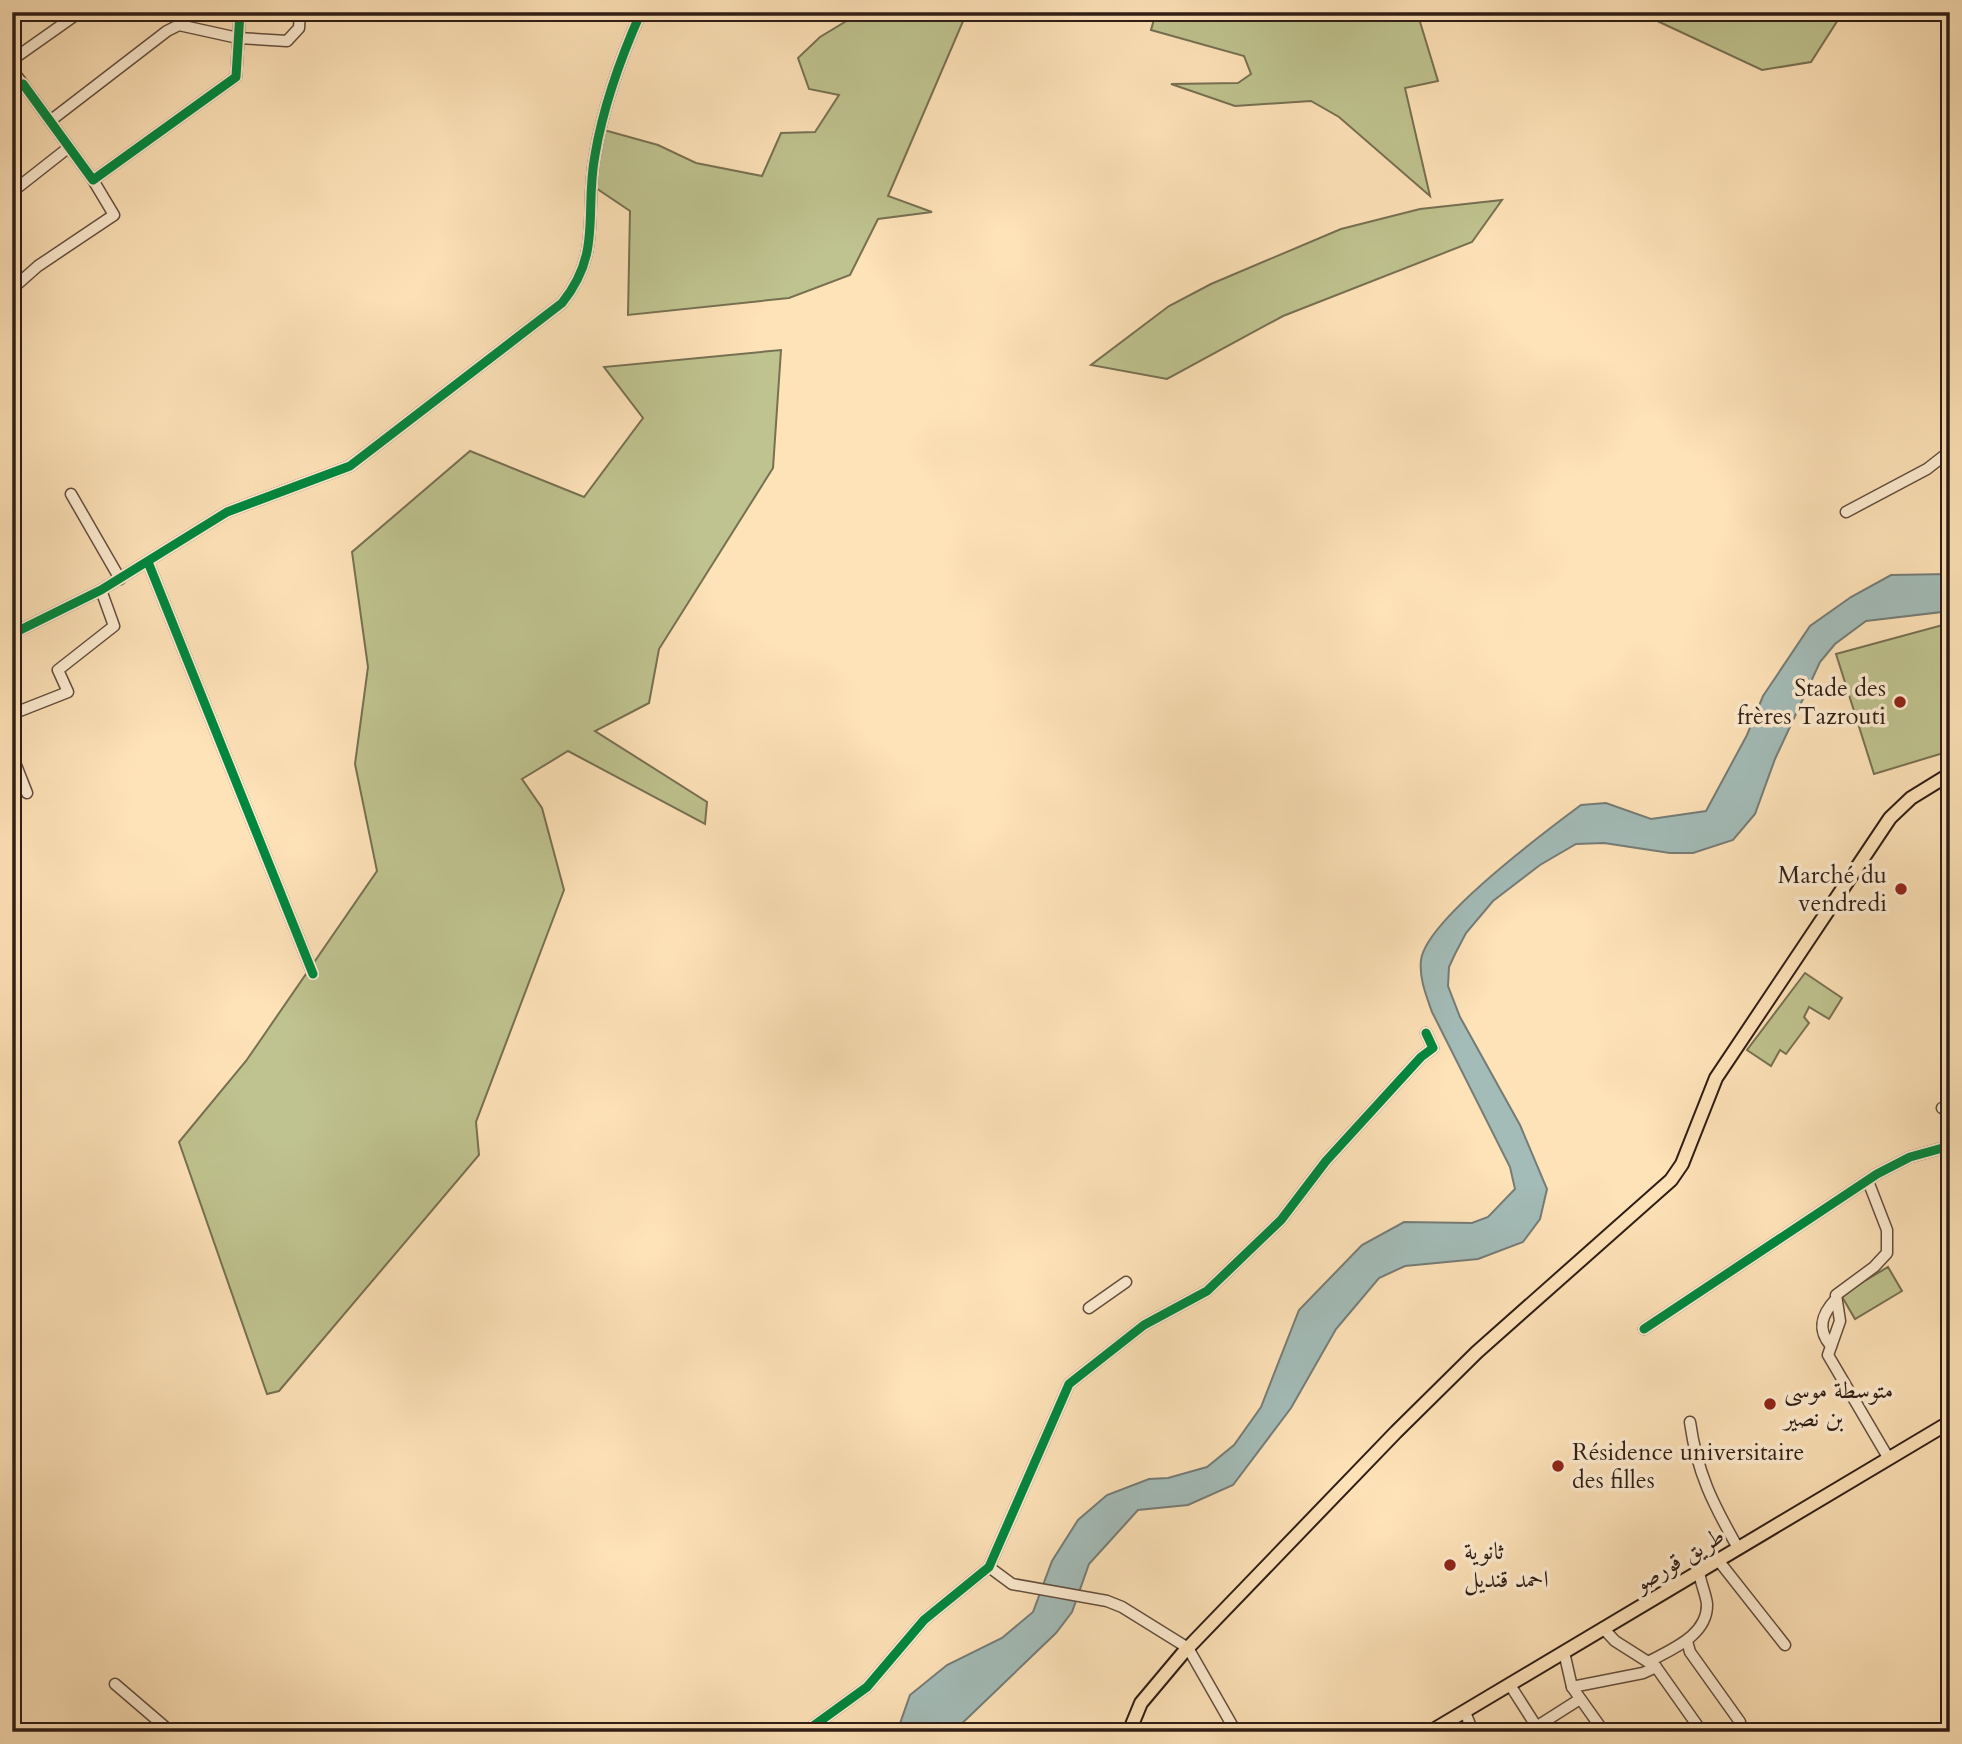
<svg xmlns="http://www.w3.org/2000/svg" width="1962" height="1744" viewBox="0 0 1962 1744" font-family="Cardo,Amiri,serif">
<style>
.green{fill:#bfc38f;stroke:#777052;stroke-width:2}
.water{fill:#a3bcb8;stroke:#757c77;stroke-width:2}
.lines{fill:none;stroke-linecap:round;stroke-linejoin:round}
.minor-casing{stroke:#634e3e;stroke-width:13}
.major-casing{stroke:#2f1d15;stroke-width:16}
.minor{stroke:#feecd1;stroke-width:10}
.major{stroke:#fee2b8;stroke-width:12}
.rail-casing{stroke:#2f1d15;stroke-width:5}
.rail{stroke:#feecd1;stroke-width:2.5;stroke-dasharray:8;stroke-linecap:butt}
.cycleway-casing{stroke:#feecd1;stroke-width:13}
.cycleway{stroke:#00873e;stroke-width:9}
.poi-dot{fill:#8f2418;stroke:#feecd1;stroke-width:2.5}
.labels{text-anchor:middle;stroke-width:7;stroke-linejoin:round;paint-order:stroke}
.poi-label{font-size:24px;fill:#2f1d15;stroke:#feecd1;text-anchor:start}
.street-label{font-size:24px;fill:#2f1d15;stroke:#feecd1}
</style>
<rect width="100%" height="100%" fill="#fee2b8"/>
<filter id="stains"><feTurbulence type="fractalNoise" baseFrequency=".00286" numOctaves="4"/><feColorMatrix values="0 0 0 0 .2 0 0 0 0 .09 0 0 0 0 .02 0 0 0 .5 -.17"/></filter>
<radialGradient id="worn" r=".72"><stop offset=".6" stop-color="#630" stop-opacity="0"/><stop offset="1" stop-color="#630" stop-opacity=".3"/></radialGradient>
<g class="green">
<path d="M852,12H967L888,196L932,212L878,219L850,275L789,298L628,315L630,211L593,186L604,130L658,145L696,163L762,176L781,133L815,132L839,95L809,89L798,58L820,37L853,17Z"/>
<path d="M1156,12H1417L1438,81L1405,88L1430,196L1339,117L1311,101L1235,106L1171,84L1238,83L1251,74L1244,56L1151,30Z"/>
<path d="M1638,12H1843L1811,62L1762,70Z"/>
<path d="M1502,200L1472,242L1283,316L1167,379L1091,365L1169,306L1211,284L1341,229L1420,209Z"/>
<path d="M781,350L773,468L659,649L649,703L595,731L707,802L705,824L568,751L522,779L542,808L564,890L476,1122L479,1155L279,1391L267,1394L179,1142L246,1061L377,871L355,764L368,667L352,552L470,451L584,497L643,418L604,367Z"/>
<path d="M1950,623V751L1874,774L1836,654Z"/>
<path d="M1805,973L1842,998L1829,1019L1809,1007L1804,1017L1809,1023L1786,1054L1780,1050L1771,1066L1747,1050Z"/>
<path d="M1888,1267L1902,1291L1855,1319L1841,1295Z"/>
</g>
<path class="water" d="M1950,574V611L1866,621L1835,644L1820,662L1775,759L1755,814L1733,840L1693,853H1670L1604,843L1576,844L1540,865L1493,901L1466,933L1455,954L1449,967L1448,986L1460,1017L1520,1125L1547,1189L1540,1219L1523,1242L1478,1259L1405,1266L1379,1278L1336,1329L1291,1408L1233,1485L1188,1505L1138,1510L1089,1564L1072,1612L1056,1633L953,1732H897L910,1695L947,1665L1002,1638L1033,1612L1052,1561L1078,1520L1107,1495L1149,1479L1168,1478L1207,1467L1234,1445L1261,1407L1299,1310L1362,1245L1404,1222L1472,1223L1488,1217L1515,1189L1510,1167L1432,1012C1426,995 1419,978 1421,960C1426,920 1546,831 1581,805L1606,803L1651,819L1706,811L1747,735L1763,696L1810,626L1851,597L1891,575Z"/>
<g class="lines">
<g class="minor-casing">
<g id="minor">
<path d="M179,25L238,38L287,41L299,28L300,12"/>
<path d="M12,60L80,12"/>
<path d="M12,70L23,84L12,93"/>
<path d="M23,84L93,180L236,77L240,12"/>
<path d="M50,121L167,31L179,25L184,12"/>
<path d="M12,192L68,148"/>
<path d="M12,289L38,266L114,215L93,180"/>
<path d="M71,494L120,579"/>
<path d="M1846,512L1927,469L1950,451"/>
<path d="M148,562L313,974"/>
<path d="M12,634L101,590L227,512L350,466L562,303C603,252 584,213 595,155C603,107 621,57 641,12"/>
<path d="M12,714L68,692L58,670L114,626L101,590"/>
<path d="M12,755L27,793"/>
<path d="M1942,1108L1950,1105"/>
<path d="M1868,1181L1887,1230V1253L1874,1267L1836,1295L1840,1321L1828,1355L1889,1459"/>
<path d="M1089,1308L1126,1282"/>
<path d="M1644,1329L1877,1174L1910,1157L1950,1146"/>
<path d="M1831,1346C1816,1329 1822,1314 1836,1299"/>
<path d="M1690,1422C1697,1473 1713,1504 1738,1548"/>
<path d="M1718,1560L1785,1645"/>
<path d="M989,1567L1012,1584L1107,1601L1122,1607L1188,1648L1236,1732"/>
<path d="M1603,1628L1615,1641L1656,1667L1702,1732"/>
<path d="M1687,1641L1690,1652L1740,1722"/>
<path d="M1564,1652L1572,1687L1604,1732"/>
<path d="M1650,1661C1672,1649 1708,1635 1707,1604C1706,1594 1700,1582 1699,1571"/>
<path d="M115,1684L171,1732"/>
<path d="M1510,1685L1540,1732"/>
<path d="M1572,1687L1643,1673L1656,1667"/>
<path d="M1465,1712L1473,1732"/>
<path d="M1536,1727L1580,1699"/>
<path d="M805,1732L867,1687L924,1620L989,1567L1069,1384L1144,1325L1207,1291L1281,1220L1326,1161L1421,1057L1433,1048L1426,1033"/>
</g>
</g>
<g class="major-casing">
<g id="major">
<path d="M1129,1732L1141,1703L1183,1653L1396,1432L1477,1352L1671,1180L1682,1164L1716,1078L1890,818L1911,798L1950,774"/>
<path d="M1430,1732L1950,1422"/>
</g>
</g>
<use href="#minor" class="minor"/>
<use href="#major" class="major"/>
<g class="rail-casing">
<path id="rail" d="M12,1729L17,1732"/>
</g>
<use href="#rail" class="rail"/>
<g class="cycleway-casing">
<g id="cycleway">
<path d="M23,84L93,180L236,77L240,12"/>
<path d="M148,562L313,974"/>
<path d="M12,634L101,590L227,512L350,466L562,303C603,252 584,213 595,155C603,107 621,57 641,12"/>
<path d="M1644,1329L1877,1174L1910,1157L1950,1146"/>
<path d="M805,1732L867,1687L924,1620L989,1567L1069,1384L1144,1325L1207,1291L1281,1220L1326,1161L1421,1057L1433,1048L1426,1033"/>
</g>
</g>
<use href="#cycleway" class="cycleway"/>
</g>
<g class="poi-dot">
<circle cx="1900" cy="702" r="7"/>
<circle cx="1901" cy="889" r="7"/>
<circle cx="1770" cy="1404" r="7"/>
<circle cx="1558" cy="1466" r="7"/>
<circle cx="1450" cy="1565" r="7"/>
</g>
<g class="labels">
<g class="poi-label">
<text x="1886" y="696" text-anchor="end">Stade des<tspan x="1886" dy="28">frères Tazrouti</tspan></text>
<text x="1887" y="883" text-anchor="end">Marché du<tspan x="1887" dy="28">vendredi</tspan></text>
<text x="1784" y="1398">متوسطة موسى<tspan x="1784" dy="28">بن نصير</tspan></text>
<text x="1572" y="1460">Résidence universitaire<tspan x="1572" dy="28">des filles</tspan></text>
<text x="1464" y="1559">ثانوية<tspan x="1464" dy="28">احمد قنديل</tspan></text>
</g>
<g class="street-label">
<text transform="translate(1679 1559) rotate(-31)" y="8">طريق قورصو</text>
</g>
</g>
<rect width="1962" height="1744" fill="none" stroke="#fee2b8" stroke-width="42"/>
<rect x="14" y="14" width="1934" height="1716" fill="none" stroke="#2f1d15" stroke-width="3.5"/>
<rect x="21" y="21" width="1920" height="1702" fill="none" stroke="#2f1d15" stroke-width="2"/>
<rect width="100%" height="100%" filter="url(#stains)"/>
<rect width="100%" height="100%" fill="url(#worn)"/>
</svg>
